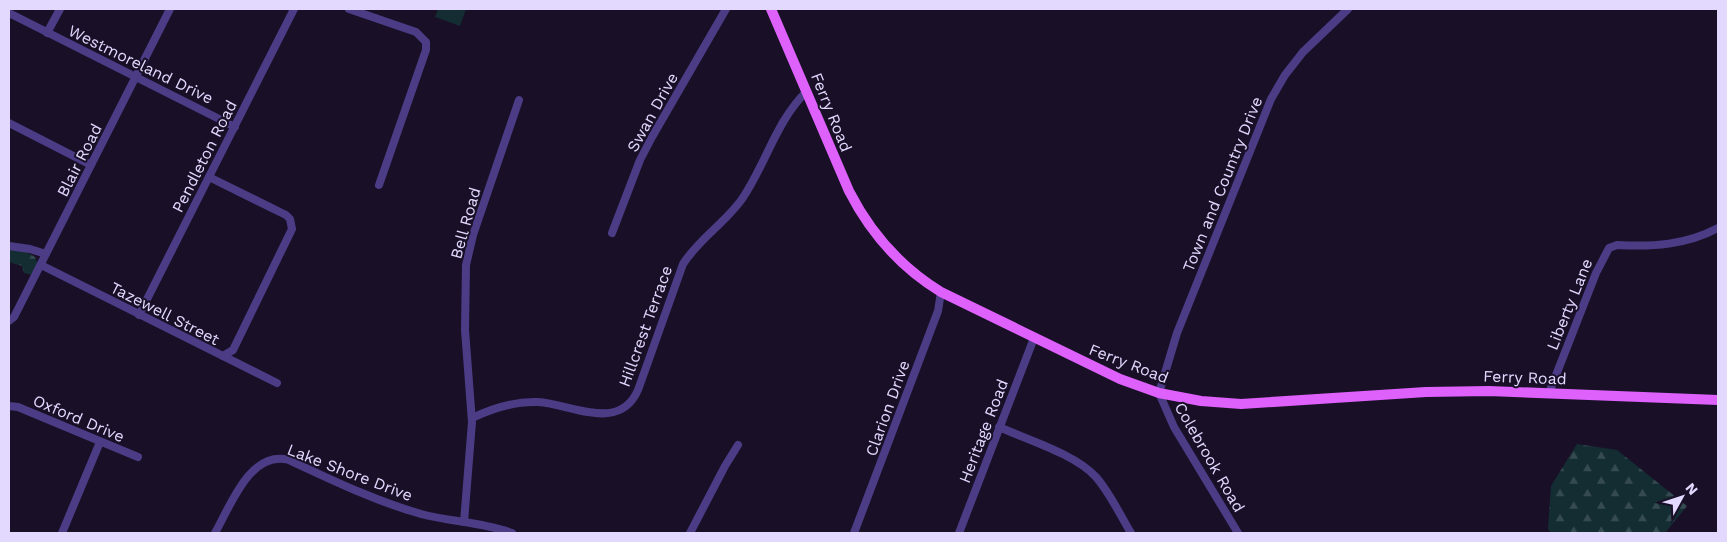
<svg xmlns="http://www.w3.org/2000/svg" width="1727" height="542" viewBox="0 0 1727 542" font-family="'Work Sans',sans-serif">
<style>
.green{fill:#132d32}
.forest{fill:url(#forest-firs)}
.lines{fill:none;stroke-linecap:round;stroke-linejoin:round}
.minor{stroke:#4c3c86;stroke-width:8}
.major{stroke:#de61fc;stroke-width:10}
.labels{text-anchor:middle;stroke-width:4;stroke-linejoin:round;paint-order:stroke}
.street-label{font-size:16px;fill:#e3d8fe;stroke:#191028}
</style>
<defs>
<pattern id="forest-firs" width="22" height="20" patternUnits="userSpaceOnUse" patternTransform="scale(1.25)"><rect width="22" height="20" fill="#132d32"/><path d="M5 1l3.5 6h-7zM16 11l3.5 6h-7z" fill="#354b51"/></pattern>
</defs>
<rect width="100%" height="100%" fill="#191028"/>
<path class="green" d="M438,9H466L460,26L435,17Z"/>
<g class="forest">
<path d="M9,247L23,250L35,257L39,267L32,275L24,273L22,266L9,262Z"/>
<path d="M1577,444L1617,450L1687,506L1665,533H1551L1548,529L1551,486Z"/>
</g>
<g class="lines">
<g class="minor">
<path d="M349,9L416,32L426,42V50L379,185"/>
<path d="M9,13L235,127"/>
<path d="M47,33L60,9"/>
<path d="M9,123L91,165"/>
<path d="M209,177L286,215L290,219L292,229L233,350L223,356"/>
<path d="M612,233L640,160L652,137L726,9"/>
<path d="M9,246L30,249L46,254"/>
<path d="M41,265L277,383"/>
<path d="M139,315L294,9"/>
<path d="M9,321L14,317L170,9"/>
<path d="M1549,393L1596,273L1609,248L1617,245C1653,247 1686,245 1718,228"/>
<path d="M9,406L18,407L138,457"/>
<path d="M472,418C493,408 515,401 538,402C572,404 619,433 638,390L683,264C699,239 725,223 742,199C766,164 776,121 807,91"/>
<path d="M999,427C1028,440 1075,454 1096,477C1110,493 1120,515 1131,533"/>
<path d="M464,522L472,422L465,330L466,265L473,235L519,100"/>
<path d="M62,533L100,442"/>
<path d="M215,533C231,505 250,450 289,460C332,480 375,501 421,514C451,522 483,522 512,533"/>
<path d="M690,533L725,466L738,445"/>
<path d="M854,533L938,311L941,292"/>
<path d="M959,533L1034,338"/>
<path d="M1238,533L1174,427L1159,393L1177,333L1271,99L1285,75L1303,52L1348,9"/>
</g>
<path class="major" d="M771,9L849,191C871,234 900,267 941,292L1120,379L1159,393L1201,401L1241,404L1426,392L1489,391L1718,400"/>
</g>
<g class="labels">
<g class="street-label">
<text transform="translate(141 64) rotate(26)" y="6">Westmoreland Drive</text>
<text transform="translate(652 112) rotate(-61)" y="6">Swan Drive</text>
<text transform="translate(832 112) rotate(68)" y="6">Ferry Road</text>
<text transform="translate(204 156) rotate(-63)" y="6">Pendleton Road</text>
<text transform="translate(79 160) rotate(-63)" y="6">Blair Road</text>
<text transform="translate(1222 184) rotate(-68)" y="6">Town and Country Drive</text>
<text transform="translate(465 223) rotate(-74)" y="6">Bell Road</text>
<text transform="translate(1569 304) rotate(-68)" y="6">Liberty Lane</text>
<text transform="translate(165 313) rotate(27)" y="6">Tazewell Street</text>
<text transform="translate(645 326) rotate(-70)" y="6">Hillcrest Terrace</text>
<text transform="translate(1129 363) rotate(21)" y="6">Ferry Road</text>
<text transform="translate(1525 377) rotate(2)" y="6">Ferry Road</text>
<text transform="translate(887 408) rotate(-70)" y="6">Clarion Drive</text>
<text transform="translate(79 418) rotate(23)" y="6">Oxford Drive</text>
<text transform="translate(983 431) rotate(-69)" y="6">Heritage Road</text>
<text transform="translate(1210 457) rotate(60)" y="6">Colebrook Road</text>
<text transform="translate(350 472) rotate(21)" y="6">Lake Shore Drive</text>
</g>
</g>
<rect width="1727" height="542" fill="none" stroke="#e3d8fe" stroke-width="20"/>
<g transform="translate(1682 497) rotate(50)" stroke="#191028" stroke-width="4" paint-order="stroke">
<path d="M0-4L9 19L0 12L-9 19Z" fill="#e3d8fe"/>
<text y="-8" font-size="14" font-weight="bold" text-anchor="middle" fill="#e3d8fe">N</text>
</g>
</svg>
